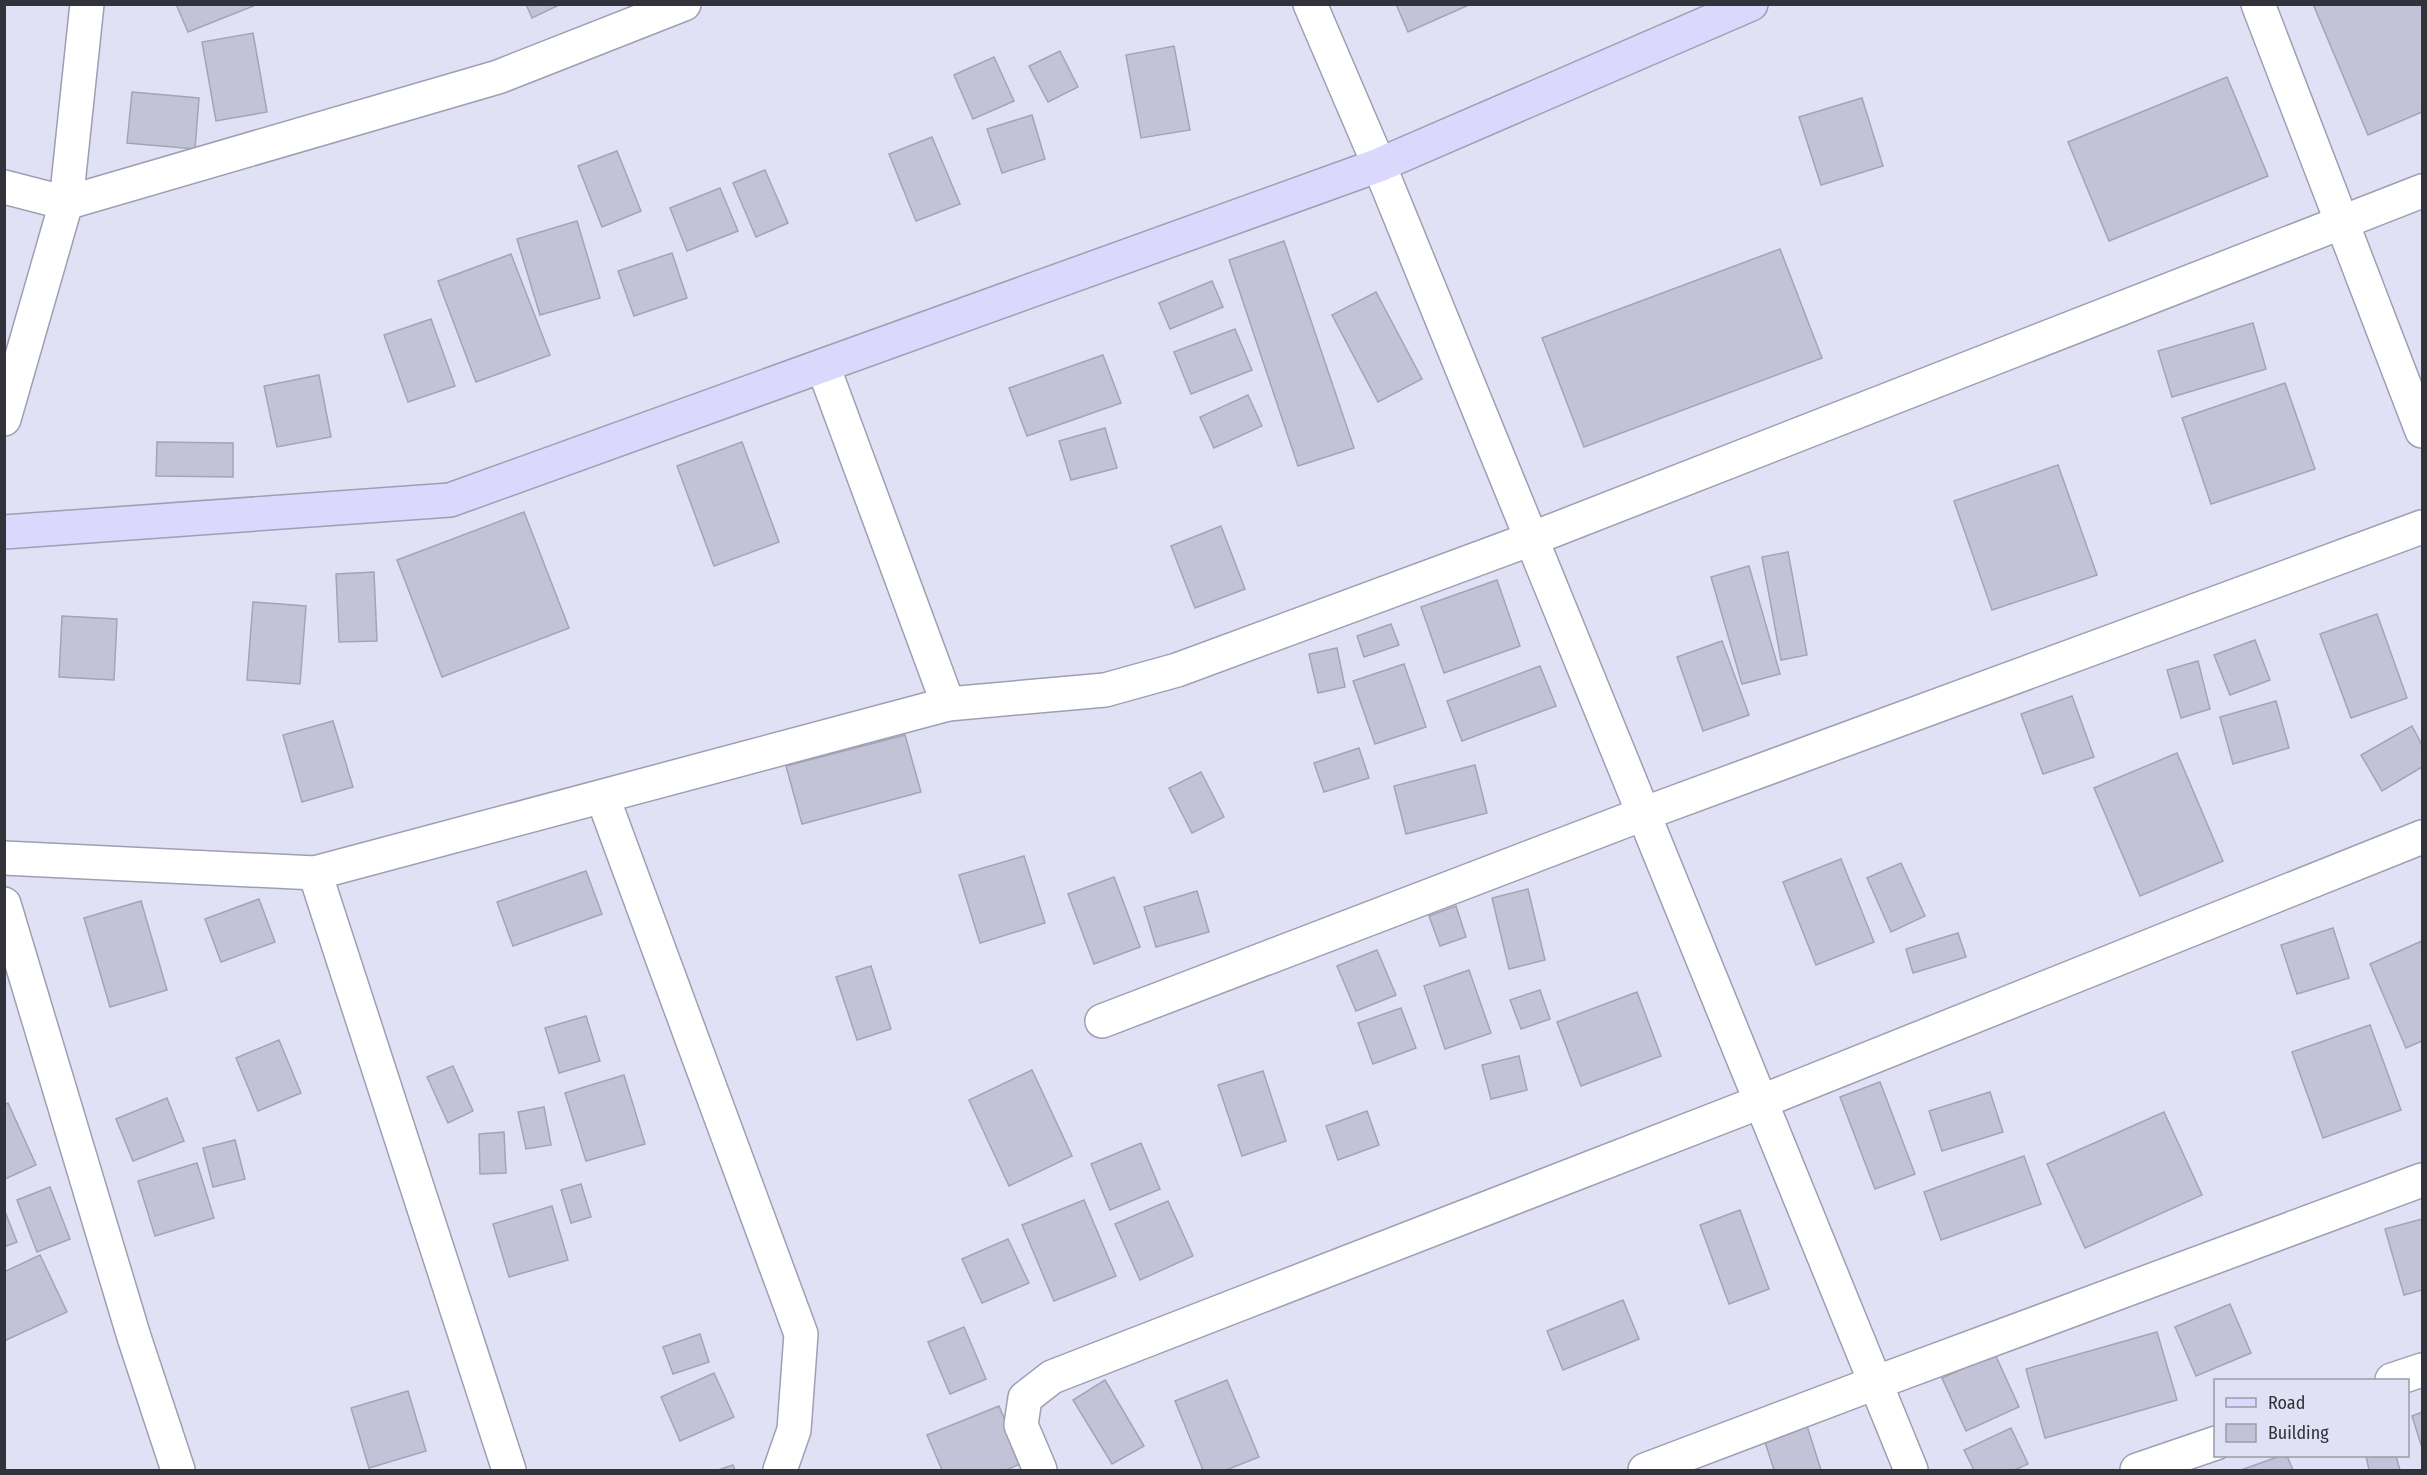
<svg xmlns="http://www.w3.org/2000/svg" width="2427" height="1475" viewBox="0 0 2427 1475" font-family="'Fira Sans Condensed',sans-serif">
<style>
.building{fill:#c2c3d6;stroke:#a3a4b7;stroke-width:1.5}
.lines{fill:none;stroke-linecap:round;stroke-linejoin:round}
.street-casing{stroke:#9e9fb2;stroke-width:36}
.secondary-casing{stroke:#9e9fb2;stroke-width:36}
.street{stroke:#fff;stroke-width:33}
.secondary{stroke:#dad8fc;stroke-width:33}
</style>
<rect width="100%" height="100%" fill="#e0e1f5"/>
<g class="building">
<path d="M176,4H256V5L188,32Z"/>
<path d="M526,4H561L532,18Z"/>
<path d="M1396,4H1471L1408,32Z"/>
<path d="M2313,4H2422V112L2368,135Z"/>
<path d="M253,33L267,112L216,121L202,42Z"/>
<path d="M1174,46L1190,130L1141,138L1126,55Z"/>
<path d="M1060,51L1078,87L1048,102L1029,66Z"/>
<path d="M994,57L1014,101L973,119L954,75Z"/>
<path d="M2227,77L2268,176L2109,241L2068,142Z"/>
<path d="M132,92L199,98L195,149L127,143Z"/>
<path d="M1862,98L1883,166L1821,185L1799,117Z"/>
<path d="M1032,115L1045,159L1002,173L987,129Z"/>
<path d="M932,137L960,204L916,221L889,154Z"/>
<path d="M617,151L641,211L602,227L578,166Z"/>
<path d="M765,170L788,223L756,237L733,183Z"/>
<path d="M720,188L738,231L687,251L670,208Z"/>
<path d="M577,221L600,298L540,315L517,239Z"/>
<path d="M1284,241L1354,448L1298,466L1229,260Z"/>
<path d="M1780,249L1822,358L1584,447L1542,338Z"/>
<path d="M672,253L687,298L634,316L618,271Z"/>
<path d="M511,254L550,355L476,382L438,281Z"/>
<path d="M1212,281L1223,307L1170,329L1159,303Z"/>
<path d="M1376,292L1422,379L1378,402L1332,315Z"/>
<path d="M431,319L455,386L408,402L384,335Z"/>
<path d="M2253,323L2266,369L2172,397L2158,351Z"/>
<path d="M1235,329L1252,370L1191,394L1174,352Z"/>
<path d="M1103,355L1121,403L1027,436L1009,388Z"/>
<path d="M319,375L331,437L277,447L264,386Z"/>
<path d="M2285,383L2315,469L2211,504L2182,418Z"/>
<path d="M1248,395L1262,426L1214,448L1200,417Z"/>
<path d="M1105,428L1117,468L1071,480L1059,441Z"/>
<path d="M157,442L233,443V477L156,476Z"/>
<path d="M742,442L779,542L714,566L677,466Z"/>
<path d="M2058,465L2097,575L1992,610L1954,501Z"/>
<path d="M524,512L569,628L442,677L397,560Z"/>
<path d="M1221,526L1245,589L1195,608L1171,546Z"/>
<path d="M1788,552L1807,655L1781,660L1762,557Z"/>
<path d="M1749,566L1780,674L1742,684L1711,577Z"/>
<path d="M374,572L377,641L339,642L336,574Z"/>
<path d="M1497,580L1520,646L1444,673L1421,607Z"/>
<path d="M253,602L306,606L300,684L247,680Z"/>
<path d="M2377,614L2407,698L2351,718L2320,634Z"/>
<path d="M62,616L117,619L114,680L59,677Z"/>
<path d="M1391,624L1399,645L1364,657L1357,636Z"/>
<path d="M2255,640L2270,680L2230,695L2214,655Z"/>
<path d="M1722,641L1749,715L1703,731L1677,657Z"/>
<path d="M1337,648L1345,687L1318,693L1309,654Z"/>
<path d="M2198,661L2210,709L2181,718L2167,670Z"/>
<path d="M1404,664L1426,727L1375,744L1353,681Z"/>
<path d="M1540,666L1556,706L1462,741L1447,701Z"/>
<path d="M2072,696L2094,757L2043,774L2021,714Z"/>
<path d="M2276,701L2289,748L2233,764L2220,717Z"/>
<path d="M333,721L353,787L302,802L283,735Z"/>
<path d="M2412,726L2422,745V767L2382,791L2361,755Z"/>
<path d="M905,735L921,792L802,824L786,766Z"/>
<path d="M1359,748L1369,778L1324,792L1314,763Z"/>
<path d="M2177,753L2223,861L2140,896L2094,788Z"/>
<path d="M1475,765L1487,813L1406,834L1394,786Z"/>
<path d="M1201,772L1224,817L1192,833L1169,788Z"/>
<path d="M1024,856L1045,923L980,943L959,875Z"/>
<path d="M1841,859L1874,942L1816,965L1783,882Z"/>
<path d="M1901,863L1925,916L1891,932L1867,878Z"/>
<path d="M586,871L602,914L513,946L497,902Z"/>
<path d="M1114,877L1140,947L1094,964L1068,894Z"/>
<path d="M1528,889L1545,960L1509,969L1492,898Z"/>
<path d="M1197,891L1209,932L1156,947L1144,907Z"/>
<path d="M259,899L275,942L221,962L205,919Z"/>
<path d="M141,901L167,990L110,1007L84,918Z"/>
<path d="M1456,906L1466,937L1440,946L1429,916Z"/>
<path d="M2333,928L2349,978L2297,994L2281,945Z"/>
<path d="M1958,933L1966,957L1913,973L1906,949Z"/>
<path d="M2422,941V1041L2406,1048L2370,964Z"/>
<path d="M1377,950L1396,995L1356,1011L1337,966Z"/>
<path d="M871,966L891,1029L857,1040L836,977Z"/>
<path d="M1469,970L1491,1033L1445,1049L1424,986Z"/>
<path d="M1540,990L1550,1019L1521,1029L1510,1000Z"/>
<path d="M1637,992L1661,1056L1581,1086L1557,1022Z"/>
<path d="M1401,1008L1416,1048L1373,1064L1358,1023Z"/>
<path d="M586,1016L600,1061L559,1073L545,1028Z"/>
<path d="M2370,1025L2401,1110L2323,1138L2292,1052Z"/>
<path d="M279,1040L301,1093L258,1111L236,1058Z"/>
<path d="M1519,1056L1527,1090L1491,1099L1482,1065Z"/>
<path d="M453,1066L473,1111L448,1123L427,1077Z"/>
<path d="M1032,1070L1072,1156L1009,1186L969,1100Z"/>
<path d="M1263,1071L1286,1141L1242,1156L1218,1085Z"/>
<path d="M624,1075L645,1144L586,1161L565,1093Z"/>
<path d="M1880,1082L1915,1174L1875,1189L1840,1097Z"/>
<path d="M1990,1092L2003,1132L1942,1151L1929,1111Z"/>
<path d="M167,1098L184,1141L133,1161L116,1119Z"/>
<path d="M8,1103L36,1165L5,1179L4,1105Z"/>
<path d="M544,1107L551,1145L526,1149L518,1112Z"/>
<path d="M1367,1111L1379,1145L1338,1160L1326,1126Z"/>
<path d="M2164,1112L2202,1195L2085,1248L2047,1164Z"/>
<path d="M504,1132L506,1173L480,1174L479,1134Z"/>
<path d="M235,1140L245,1179L213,1187L203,1148Z"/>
<path d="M1141,1143L1160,1189L1110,1210L1091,1164Z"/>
<path d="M2024,1156L2041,1204L1941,1240L1924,1192Z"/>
<path d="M197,1163L214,1218L155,1236L138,1181Z"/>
<path d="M581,1184L591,1217L571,1223L561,1190Z"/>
<path d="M50,1187L70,1239L37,1252L17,1200Z"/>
<path d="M1084,1200L1116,1276L1054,1301L1022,1225Z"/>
<path d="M1168,1201L1193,1256L1140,1280L1115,1224Z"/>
<path d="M552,1206L568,1260L509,1277L493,1224Z"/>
<path d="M4,1209L17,1242L4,1247Z"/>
<path d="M1740,1210L1769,1289L1729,1304L1700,1225Z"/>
<path d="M2422,1219V1290L2404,1295L2385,1229Z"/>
<path d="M1008,1239L1029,1283L982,1303L962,1259Z"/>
<path d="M40,1255L67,1312L4,1341V1272Z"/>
<path d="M1623,1300L1639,1339L1563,1370L1547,1331Z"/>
<path d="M2230,1304L2251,1353L2196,1376L2175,1327Z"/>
<path d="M964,1327L986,1379L950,1394L928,1342Z"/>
<path d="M2157,1332L2177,1400L2045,1438L2026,1369Z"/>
<path d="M700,1334L709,1362L673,1374L663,1347Z"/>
<path d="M1995,1354L2019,1407L1966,1431L1942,1378Z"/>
<path d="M714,1373L734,1417L680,1441L661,1397Z"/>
<path d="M1105,1380L1144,1446L1112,1464L1073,1400Z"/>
<path d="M1227,1380L1259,1457L1226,1470H1203L1175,1401Z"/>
<path d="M408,1391L426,1451L369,1468L351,1408Z"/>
<path d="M999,1406L1023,1463L1006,1470H942L927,1435Z"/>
<path d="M2422,1412V1448L2412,1416Z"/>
<path d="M1807,1426L1821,1470H1774L1764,1439Z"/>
<path d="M2011,1428L2028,1464L2015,1470H1974L1964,1450Z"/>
<path d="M2280,1456H2287L2293,1470H2241Z"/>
<path d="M2366,1456H2396L2400,1470H2369Z"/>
<path d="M733,1465L735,1470H718Z"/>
</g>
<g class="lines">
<g class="street-casing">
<g id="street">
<path d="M1310,4L1379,165L1911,1470"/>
<path d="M2258,4L2422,431"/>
<path d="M4,187L66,203L498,77L684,4"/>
<path d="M823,366L948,704"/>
<path d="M4,419L66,203L87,4"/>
<path d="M603,798L801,1334L794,1430L780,1470"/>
<path d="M4,858L315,873L948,704L1105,690L1177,670L1531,539L2422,191"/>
<path d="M315,873L509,1470"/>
<path d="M4,904L134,1337L178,1470"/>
<path d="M1102,1021L1643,814L2422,527"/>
<path d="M2392,1380L2422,1370"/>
<path d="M1040,1470L1021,1425L1025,1398L1052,1377L1760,1102L2422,837"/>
<path d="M1645,1470L1875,1383L2422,1180"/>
<path d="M2137,1470L2216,1443"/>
</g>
</g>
<g class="secondary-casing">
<path id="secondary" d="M4,532L450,500L1379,165L1751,4"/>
</g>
<use href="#street" class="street"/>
<use href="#secondary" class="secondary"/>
</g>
<rect width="2427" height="1475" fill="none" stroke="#32323a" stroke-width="12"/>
<rect x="2214" y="1379" width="195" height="78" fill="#e0e1f5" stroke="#9a9baa" stroke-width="1.5"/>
<rect x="2226" y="1398" width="30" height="9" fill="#dad8fc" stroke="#9a9baa" stroke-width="1.5"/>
<text x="2268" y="1409" font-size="18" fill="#32323a">Road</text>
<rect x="2226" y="1424" width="30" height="18" fill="#c2c3d6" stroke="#9a9baa" stroke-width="1.5"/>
<text x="2268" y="1439" font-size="18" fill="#32323a">Building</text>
</svg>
